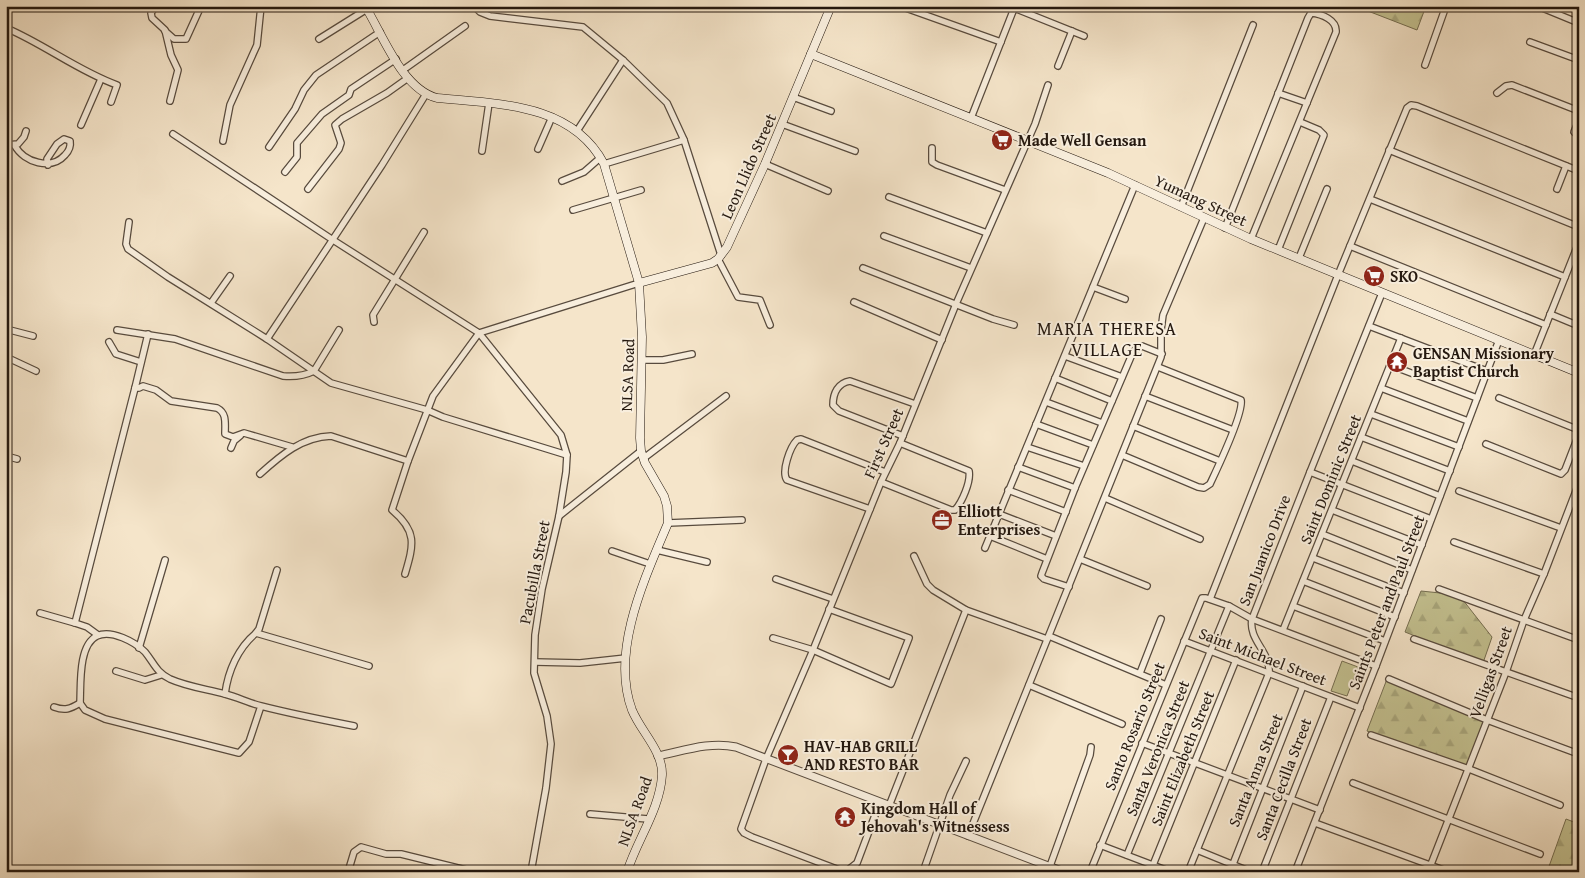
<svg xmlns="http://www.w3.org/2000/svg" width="1585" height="878" viewBox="0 0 1585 878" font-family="'Gentium Book Plus',serif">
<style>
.grass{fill:#c4c291;stroke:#746d50}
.forest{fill:url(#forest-firs);stroke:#746d50}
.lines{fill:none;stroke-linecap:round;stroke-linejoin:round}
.minor-casing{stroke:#584b3e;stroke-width:8}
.tertiary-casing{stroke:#584b3e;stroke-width:9}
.secondary-casing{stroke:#24180f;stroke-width:9}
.minor{stroke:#f8eedd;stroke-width:5.5}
.tertiary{stroke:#f8eedd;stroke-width:7}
.secondary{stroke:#f8eedd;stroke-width:8}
.labels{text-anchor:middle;stroke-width:4;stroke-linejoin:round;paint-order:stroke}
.poi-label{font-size:16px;font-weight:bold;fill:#24180f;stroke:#f8eedd;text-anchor:start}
.street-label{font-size:16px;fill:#24180f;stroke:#f8eedd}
.neighbourhood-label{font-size:18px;letter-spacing:1px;fill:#24180f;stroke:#f8eedd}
</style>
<defs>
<pattern id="forest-firs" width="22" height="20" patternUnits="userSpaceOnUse" patternTransform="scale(1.25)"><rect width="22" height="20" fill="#c4c291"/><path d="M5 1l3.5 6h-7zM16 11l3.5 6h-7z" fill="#a8a67c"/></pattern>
</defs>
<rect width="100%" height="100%" fill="#f5e5ca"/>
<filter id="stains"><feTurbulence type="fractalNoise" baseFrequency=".004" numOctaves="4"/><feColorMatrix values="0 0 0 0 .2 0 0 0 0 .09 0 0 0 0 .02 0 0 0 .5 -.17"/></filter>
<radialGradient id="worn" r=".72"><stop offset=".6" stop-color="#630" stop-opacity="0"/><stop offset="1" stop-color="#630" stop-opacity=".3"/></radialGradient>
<path class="grass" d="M1342,661L1358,667L1347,696L1331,691Z"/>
<g class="forest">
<path d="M1355,6H1426L1417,30Z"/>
<path d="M1421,591L1459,595L1492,637L1483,663L1405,632Z"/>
<path d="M1387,679L1485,721L1467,769L1367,731Z"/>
<path d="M1566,819L1579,824V872H1547Z"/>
</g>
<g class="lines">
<g class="minor-casing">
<g id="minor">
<path d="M156,6L151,13L152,18L165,30L171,55L178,70L170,101"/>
<path d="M474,6L480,12L490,16L583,27L623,60L667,103L684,140L721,255"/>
<path d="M900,6L1001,42"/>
<path d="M1540,7L1579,23"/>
<path d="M1014,8L1084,36"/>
<path d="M6,28C44,44 78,71 117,85L111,102"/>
<path d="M165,31L174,39H186L201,6"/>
<path d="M319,39L367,9"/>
<path d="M1530,42L1579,60"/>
<path d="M1425,65L1446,6"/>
<path d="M1058,66L1072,31"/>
<path d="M403,70L465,26"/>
<path d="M1278,93L1307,103"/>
<path d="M1497,93L1506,86L1512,85L1579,111"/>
<path d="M793,97L831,111"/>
<path d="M971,118L1015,6"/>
<path d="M1579,120L1574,132L1579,137"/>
<path d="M782,124L855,151"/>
<path d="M81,125L101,79"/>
<path d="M577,131L623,60"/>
<path d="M173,134L333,240L479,333L639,283"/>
<path d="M223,141L230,105L257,45L261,6"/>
<path d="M6,145L18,144L24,137L26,131"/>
<path d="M15,146C24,162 51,171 65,155C69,151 71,147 70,141L64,139L57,144L47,159L48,165"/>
<path d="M269,147L295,109L304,90L316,75L380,32"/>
<path d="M932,148V162L937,165L1005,190"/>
<path d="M538,149L552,117"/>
<path d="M1389,150L1579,227"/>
<path d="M482,151L489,103"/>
<path d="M604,164L684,140"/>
<path d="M765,164L828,191"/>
<path d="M285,172L297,157V143L322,114L349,95L351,89L396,59"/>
<path d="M562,181L584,172L600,158"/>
<path d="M308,189L339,149L341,143L335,125L342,119L387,93L408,78"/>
<path d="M1557,189L1566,166"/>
<path d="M889,197L987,233"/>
<path d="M1370,199L1565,277"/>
<path d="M1181,207L1253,25"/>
<path d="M573,210L641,190"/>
<path d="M129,222L126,244L128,249L168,277L267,339L331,383L427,410L443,417L567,455"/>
<path d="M1225,228L1308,18L1311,13C1322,14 1337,20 1336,32L1251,239"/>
<path d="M884,236L971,268"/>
<path d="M1350,246L1546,325"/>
<path d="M1278,250L1324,135L1319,130L1300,122"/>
<path d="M1299,258L1327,189"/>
<path d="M718,259L738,297L760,300L770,325"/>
<path d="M863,268L993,319L1014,325"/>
<path d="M1093,287L1125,299"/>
<path d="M854,302L942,340"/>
<path d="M211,303L230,276"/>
<path d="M1550,314L1579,326"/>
<path d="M374,322L373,315L424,232"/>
<path d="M1369,326L1487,371"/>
<path d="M6,329L33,336"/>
<path d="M117,330L175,339L283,376C294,377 304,376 314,371L339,330"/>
<path d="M148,334L135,388H139L143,386L156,390L171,401L217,408C227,413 225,423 225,434L233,437L244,433L292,447"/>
<path d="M267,339L382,165L426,94"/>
<path d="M109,342L116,354L141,362"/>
<path d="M1534,355L1579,242"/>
<path d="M1065,356L1122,377"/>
<path d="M6,357L36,371"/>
<path d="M641,360H663L692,354"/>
<path d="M1390,365L1477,398"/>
<path d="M1055,378L1112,401"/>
<path d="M1381,388L1468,421"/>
<path d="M1145,396L1233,430"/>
<path d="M1499,398L1579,430"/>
<path d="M1046,402L1102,423"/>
<path d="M1371,414L1459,447"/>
<path d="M1036,424L1093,445"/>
<path d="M1133,426L1220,461"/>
<path d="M903,436L839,411L833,405C833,393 838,383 850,381L915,404"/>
<path d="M1361,437L1450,471"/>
<path d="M1486,444L1561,474L1565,470L1579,434"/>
<path d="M1027,447L1084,466"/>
<path d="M231,448L234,441L240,436"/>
<path d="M1122,455L1198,487L1204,488L1210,484C1217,469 1244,413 1241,400L1158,367"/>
<path d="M6,456L17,459"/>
<path d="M644,458L726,396"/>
<path d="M1352,461L1440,496"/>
<path d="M1018,467L1075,488"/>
<path d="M1310,472L1431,519"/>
<path d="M260,474C281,455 302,437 331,436L408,461"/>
<path d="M881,482L951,510H955C962,502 971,482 969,471L900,443"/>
<path d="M1008,490L1066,512"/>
<path d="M1459,491L1561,528"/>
<path d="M1105,498L1200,539"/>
<path d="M870,509L787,480C781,472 790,447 797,440L801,439L885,472"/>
<path d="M1332,510L1422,545"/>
<path d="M999,514L1056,536"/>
<path d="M559,516L641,451"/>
<path d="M668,523L742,520"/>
<path d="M1322,534L1412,570"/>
<path d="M990,536L1047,559"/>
<path d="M1454,542L1544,574"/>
<path d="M985,548L1135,185"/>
<path d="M657,550L707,562"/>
<path d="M612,551L650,564"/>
<path d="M914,556L927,584L933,590L966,610L1047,639"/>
<path d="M1313,558L1404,593"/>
<path d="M1080,559L1147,586"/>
<path d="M405,574C414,544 417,531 392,510L408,461L433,396L479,333L561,435L567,455L566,472L559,516L542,589L535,635L534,673L547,716L551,744L546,788L531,872"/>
<path d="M776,579L833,599"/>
<path d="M1303,581L1395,617"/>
<path d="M1069,587L1044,579L1041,576L1042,573L1075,488L1133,352L1138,347L1142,346L1162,354"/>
<path d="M1439,589L1579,640"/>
<path d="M1210,599L1338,275L1407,108L1411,105L1417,106L1579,171"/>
<path d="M1293,606L1385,641"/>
<path d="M40,613L75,623L135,388"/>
<path d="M75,623L87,627L98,635"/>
<path d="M1283,630L1401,338"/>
<path d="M256,633L259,629L277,570"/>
<path d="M1049,636L1166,685"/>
<path d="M773,638L813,650L891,684L909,638L829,609"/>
<path d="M1414,639L1579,698"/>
<path d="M1184,641L1360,708"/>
<path d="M139,648L165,560"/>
<path d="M535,662L580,663L626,658"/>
<path d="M116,671L145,680L161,675"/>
<path d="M1140,673L1161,619"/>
<path d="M1389,679L1487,720L1576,753"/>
<path d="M1029,685L1122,724"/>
<path d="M225,694C228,671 238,648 256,633L369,666"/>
<path d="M261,706L249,742L239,753L105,719L85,710L80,703C81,685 78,645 97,636C111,629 135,642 145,652C154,663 156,672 170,679C188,687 207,689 225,694C237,697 249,703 261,706C292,714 323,720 354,726"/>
<path d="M54,707C65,711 70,709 80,703"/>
<path d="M1371,735L1469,769L1560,805"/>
<path d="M1142,743L1320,810"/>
<path d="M1353,783L1540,854"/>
<path d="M880,802L857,863L848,870L842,871L752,837L744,833L741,829L766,759L813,650L881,482L900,443L956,304L1035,124L1048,85"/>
<path d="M889,806L966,610"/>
<path d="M590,814L648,819"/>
<path d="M1315,823L1449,872"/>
<path d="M968,836L1161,357V330L1163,315L1204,218"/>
<path d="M1100,845L1171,872"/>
<path d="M1197,850L1251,872"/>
<path d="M1127,855L1229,606"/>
<path d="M1233,864L1303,686"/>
<path d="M1153,865L1236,660"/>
<path d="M1050,866L1090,755L1091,747"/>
<path d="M348,872L354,852L361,847L386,854H401L474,872"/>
<path d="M923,872L950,795L966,761"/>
<path d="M1090,872L1202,598H1206L1229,606L1252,619L1376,666"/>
<path d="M1188,872L1269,673C1271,652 1248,640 1252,619L1310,472L1382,293"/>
<path d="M1262,872L1331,697"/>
<path d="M1295,872L1376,666L1499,340"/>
<path d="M1428,872L1506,672L1524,620L1544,574L1579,483"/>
</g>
</g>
<g class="tertiary-casing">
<path id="tertiary" d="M658,756C683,751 710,741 736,747L1064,872"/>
</g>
<g class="secondary-casing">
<g id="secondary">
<path d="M365,6C383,35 402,89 437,98C498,104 572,103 604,164L639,283L642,337L640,438L641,451L645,463L664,496L667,506L668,523C645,578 610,651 632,710C641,732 663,751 662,775C660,809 637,840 627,872"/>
<path d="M811,54L1108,173L1251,239L1579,373"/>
<path d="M639,283L712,263L718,259L727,247L765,164L831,6"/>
</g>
</g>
<use href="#minor" class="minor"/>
<use href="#tertiary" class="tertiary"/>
<use href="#secondary" class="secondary"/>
</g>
<defs>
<g id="supermarket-disc" transform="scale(1.125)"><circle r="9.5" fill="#8f2418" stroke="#f8eedd"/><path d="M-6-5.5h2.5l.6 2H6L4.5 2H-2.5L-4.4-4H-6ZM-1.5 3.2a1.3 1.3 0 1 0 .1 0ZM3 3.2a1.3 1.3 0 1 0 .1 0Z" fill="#fff"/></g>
<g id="temple-disc" transform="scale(1.125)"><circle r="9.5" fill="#8f2418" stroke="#f8eedd"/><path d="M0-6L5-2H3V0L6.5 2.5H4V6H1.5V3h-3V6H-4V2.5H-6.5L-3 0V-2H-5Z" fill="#fff"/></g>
<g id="office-disc" transform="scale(1.125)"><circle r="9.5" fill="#8f2418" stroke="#f8eedd"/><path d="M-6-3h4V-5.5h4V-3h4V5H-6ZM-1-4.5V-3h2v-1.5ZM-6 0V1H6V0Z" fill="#fff"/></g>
<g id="bar-disc" transform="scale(1.125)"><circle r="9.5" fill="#8f2418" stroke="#f8eedd"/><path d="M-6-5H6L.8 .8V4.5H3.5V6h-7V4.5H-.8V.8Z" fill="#fff"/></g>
</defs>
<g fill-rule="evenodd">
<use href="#supermarket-disc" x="1002" y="140"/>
<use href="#supermarket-disc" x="1374" y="276"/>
<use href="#temple-disc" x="1397" y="362"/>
<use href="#office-disc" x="942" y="520"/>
<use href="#bar-disc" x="788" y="755"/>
<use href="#temple-disc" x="845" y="817"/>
</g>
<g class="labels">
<g class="poi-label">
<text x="1018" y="146">Made Well Gensan</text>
<text x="1390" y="282">SKO</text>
<text x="1413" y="359">GENSAN Missionary<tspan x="1413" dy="18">Baptist Church</tspan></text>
<text x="958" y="517">Elliott<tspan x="958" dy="18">Enterprises</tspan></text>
<text x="804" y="752">HAV-HAB GRILL<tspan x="804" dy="18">AND RESTO BAR</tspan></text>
<text x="861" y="814">Kingdom Hall of<tspan x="861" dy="18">Jehovah's Witnessess</tspan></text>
</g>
<g class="street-label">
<text transform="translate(748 166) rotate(-66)" y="6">Leon Llido Street</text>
<text transform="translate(1201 200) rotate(25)" y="6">Yumang Street</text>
<text transform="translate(627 375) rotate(-88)" y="6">NLSA Road</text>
<text transform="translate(883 443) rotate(-66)" y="6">First Street</text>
<text transform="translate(1330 479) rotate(-68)" y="6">Saint Dominic Street</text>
<text transform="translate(1264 550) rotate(-69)" y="6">San Juanico Drive</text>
<text transform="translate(534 572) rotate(-79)" y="6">Pacubilla Street</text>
<text transform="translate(1386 602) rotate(-69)" y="6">Saints Peter and Paul Street</text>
<text transform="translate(1263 656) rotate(21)" y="6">Saint Michael Street</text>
<text transform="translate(1490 672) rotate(-70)" y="6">Velligas Street</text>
<text transform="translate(1134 726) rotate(-68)" y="6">Santo Rosario Street</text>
<text transform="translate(1157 748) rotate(-68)" y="6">Santa Veronica Street</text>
<text transform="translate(1182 758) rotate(-68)" y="6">Saint Elizabeth Street</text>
<text transform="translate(1255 770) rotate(-68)" y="6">Santa Anna Street</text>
<text transform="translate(1283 779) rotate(-69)" y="6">Santa Cecilla Street</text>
<text transform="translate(634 811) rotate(-70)" y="6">NLSA Road</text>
</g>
<g class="neighbourhood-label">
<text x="1107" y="335">MARIA THERESA<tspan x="1107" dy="21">VILLAGE</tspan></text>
</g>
</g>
<rect width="1585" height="878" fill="none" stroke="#f5e5ca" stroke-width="25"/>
<rect x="8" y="8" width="1570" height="863" fill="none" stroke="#24180f" stroke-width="2.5"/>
<rect x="12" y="12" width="1560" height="853" fill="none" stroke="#24180f"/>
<rect width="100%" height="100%" filter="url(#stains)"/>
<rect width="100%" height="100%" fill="url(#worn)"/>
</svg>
